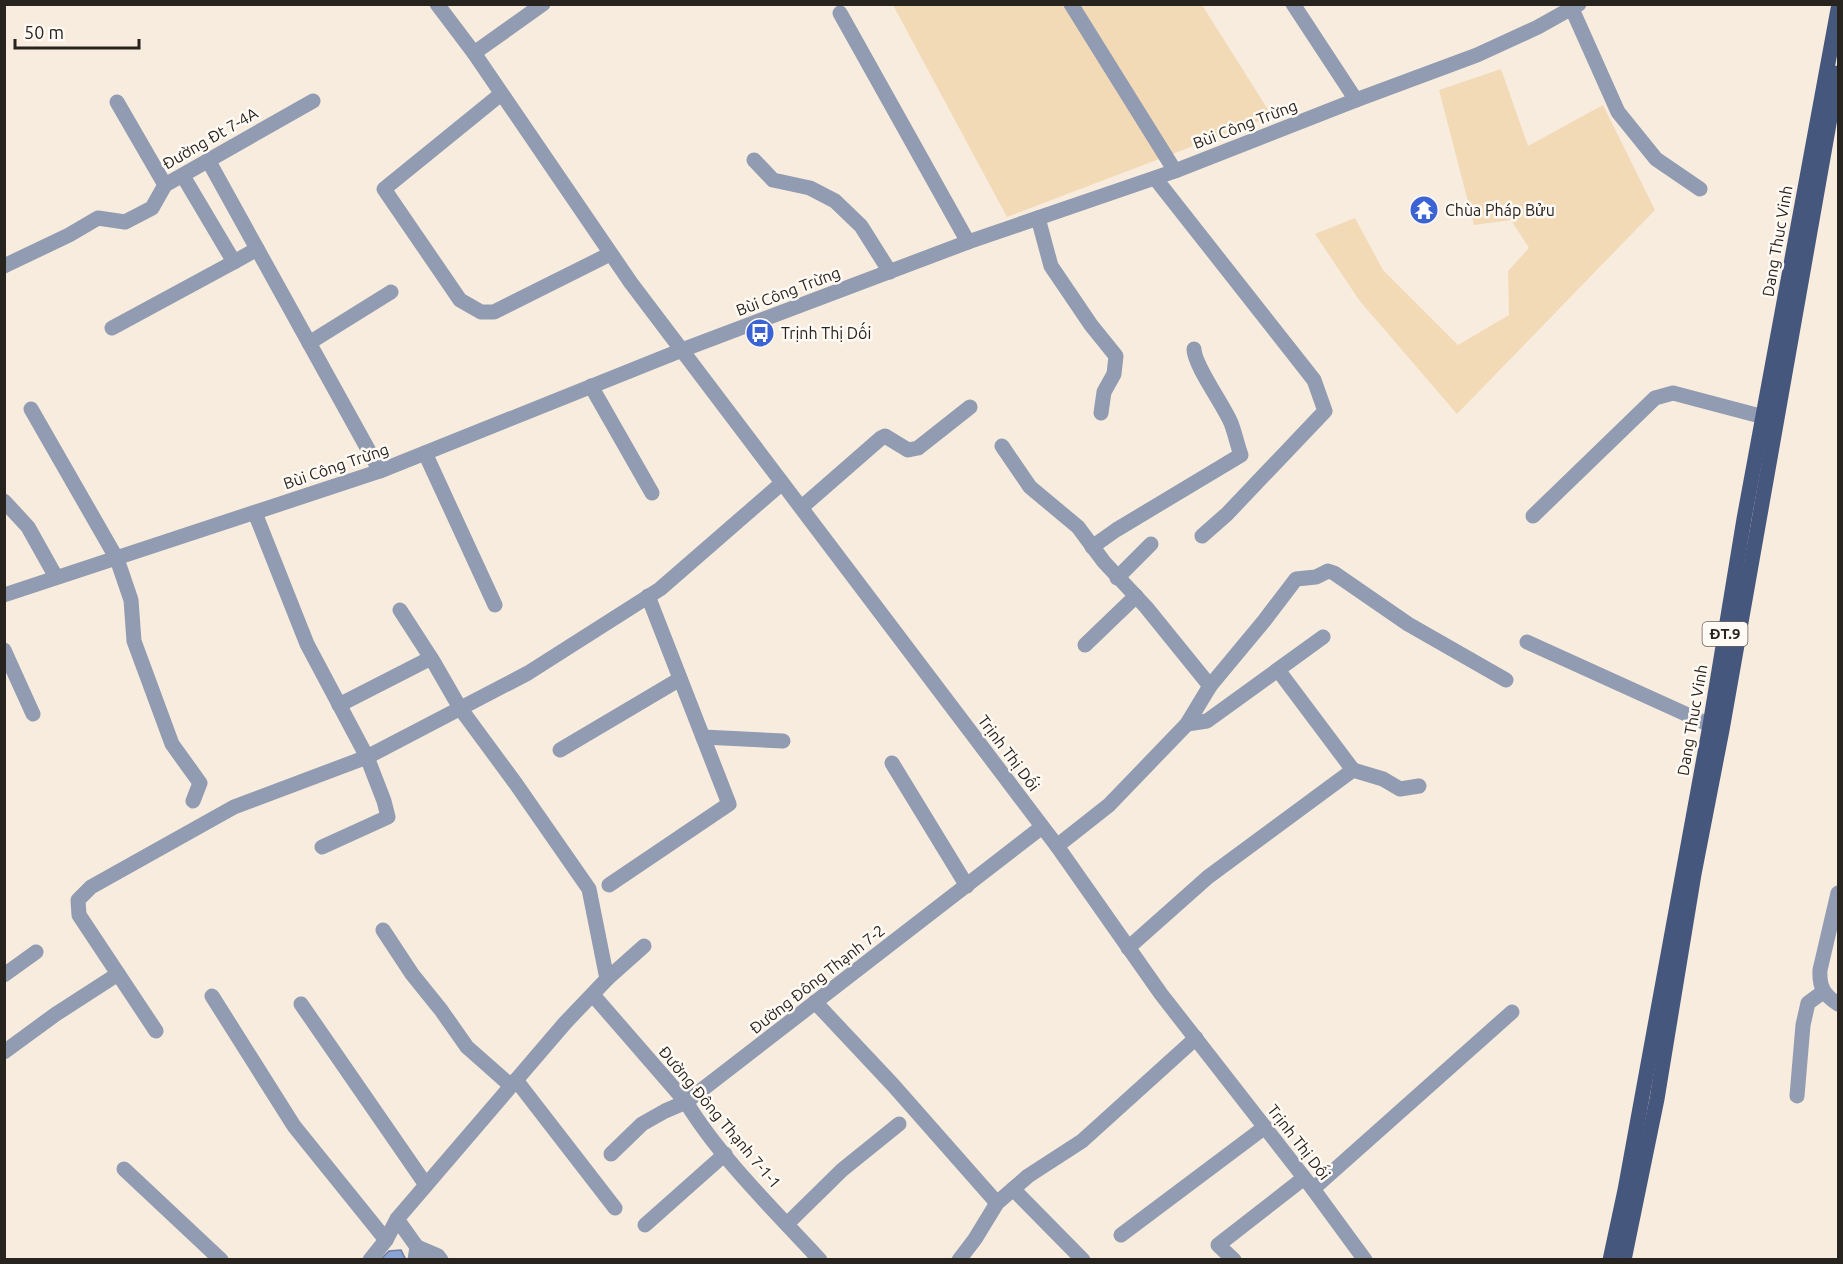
<svg xmlns="http://www.w3.org/2000/svg" width="1843" height="1264" viewBox="0 0 1843 1264" font-family="Ubuntu,sans-serif">
<style>
.green{fill:#f3dab7}
.water{fill:#8ba2d4;stroke:#6d7c9d;stroke-width:1.5}
.lines{fill:none;stroke-linecap:round;stroke-linejoin:round}
.minor{stroke:#919bb1;stroke-width:15}
.major{stroke:#46577d;stroke-width:15}
.labels{text-anchor:middle;stroke-width:5;stroke-linejoin:round;paint-order:stroke}
.shield{fill:#fffaf4;stroke:#68645e;stroke-width:1.5}
.shield-label{font-size:15px;font-weight:bold;fill:#27231e}
.street-label{font-size:16px;fill:#27231e;stroke:#fffaf4}
.poi-label{font-size:16px;fill:#27231e;stroke:#fffaf4;text-anchor:start}
</style>
<rect width="100%" height="100%" fill="#f7ecdd"/>
<g class="green">
<path d="M893,5H1202L1272,116L1007,217Z"/>
<path d="M1501,69L1528,146L1603,105L1655,210L1457,414L1359,300L1315,234L1355,218L1383,270L1458,345L1509,315L1508,271L1529,248L1511,220L1474,225L1439,90Z"/>
</g>
<path class="water" d="M401,1250L406,1260H380L389,1251Z"/>
<g class="lines">
<g class="minor">
<path d="M437,4L474,53L631,283L1057,846L1161,994L1313,1189L1365,1260"/>
<path d="M1071,4L1175,171"/>
<path d="M1293,4L1356,100"/>
<path d="M1572,9L1618,112L1656,159L1700,189"/>
<path d="M840,13L968,242"/>
<path d="M474,53L543,4"/>
<path d="M501,94L384,189L460,300L481,312H494L610,254"/>
<path d="M117,102L165,185"/>
<path d="M208,160L380,471"/>
<path d="M754,160L773,180L810,188L835,201L861,226L890,272"/>
<path d="M183,176L234,262L257,249"/>
<path d="M1155,178L1314,380L1325,411L1227,514L1202,536"/>
<path d="M1038,218L1051,266L1091,325L1116,356L1114,374L1104,392L1101,413"/>
<path d="M4,266L69,235L98,218L125,222L152,208L165,185L313,101"/>
<path d="M112,328L234,262"/>
<path d="M309,343L391,292"/>
<path d="M591,386L652,493"/>
<path d="M31,409L117,559L131,600L134,641L172,744L200,783L193,801"/>
<path d="M1002,446L1030,487L1078,527L1104,562L1146,607L1210,686"/>
<path d="M425,453L495,605"/>
<path d="M4,501L28,527L56,577"/>
<path d="M802,507L881,438L885,436L908,450L918,448L970,407"/>
<path d="M255,513L307,644L367,757L384,801L388,817L322,847"/>
<path d="M1533,516L1655,398L1673,393L1764,417"/>
<path d="M1092,547L1116,530L1241,455C1237,444 1235,433 1231,423C1223,404 1194,365 1194,349"/>
<path d="M1117,578L1151,544"/>
<path d="M4,595L380,471L682,350L968,242L1175,171L1356,100L1477,55L1538,27L1579,4"/>
<path d="M400,610L433,661L460,708L516,784L589,889L607,979"/>
<path d="M1527,642L1710,725"/>
<path d="M1085,645L1136,596"/>
<path d="M4,650L33,714"/>
<path d="M1278,670L1353,770"/>
<path d="M339,705L431,658"/>
<path d="M1187,724L1207,721L1323,637"/>
<path d="M703,737L783,741"/>
<path d="M560,750L680,679"/>
<path d="M892,763L967,886"/>
<path d="M1057,846L1109,805L1187,724L1210,686L1264,621L1296,579L1316,577L1328,571L1334,573L1408,624L1506,680"/>
<path d="M609,885L729,804L648,596"/>
<path d="M1838,893L1820,970C1819,987 1824,995 1838,1004"/>
<path d="M383,930L412,974L441,1010L467,1047L511,1086"/>
<path d="M1128,948L1208,877L1353,770L1383,779L1400,789L1419,786"/>
<path d="M4,975L36,952"/>
<path d="M593,995L686,1102C720,1158 776,1212 820,1260"/>
<path d="M212,996L294,1126L386,1240"/>
<path d="M815,1002L893,1085L997,1203"/>
<path d="M301,1004L426,1185"/>
<path d="M156,1031L79,915L78,900L91,887L234,807L367,757L528,673L660,589L782,483"/>
<path d="M4,1052L56,1014L118,974"/>
<path d="M516,1080L615,1208"/>
<path d="M1797,1096L1803,1025L1808,1003L1823,992"/>
<path d="M611,1154L642,1124L665,1111L686,1102L1042,827"/>
<path d="M124,1169L221,1260"/>
<path d="M1013,1189L1083,1260"/>
<path d="M1313,1189L1512,1012"/>
<path d="M397,1219L417,1247L415,1260"/>
<path d="M787,1224L842,1170L899,1124"/>
<path d="M645,1225L725,1154"/>
<path d="M1121,1235L1265,1127"/>
<path d="M417,1247L438,1256L441,1260"/>
<path d="M370,1260L386,1240L397,1219L565,1023L607,979L644,946"/>
<path d="M959,1260L975,1239L997,1203L1028,1176L1082,1141L1196,1038"/>
<path d="M1234,1260L1218,1245L1304,1178"/>
</g>
<g class="major">
<path d="M1610,1260L1625,1190L1710,725L1744,519L1838,9"/>
<path d="M1624,1260L1657,1099L1694,874L1722,730L1838,73"/>
</g>
</g>
<defs>
<g id="temple-disc" transform="scale(1.5)"><circle r="9.5" fill="#3b63d4" stroke="#fffaf4"/><path d="M0-6L5-2H3V0L6.5 2.5H4V6H1.5V3h-3V6H-4V2.5H-6.5L-3 0V-2H-5Z" fill="#fff"/></g>
<g id="bus-disc" transform="scale(1.5)"><circle r="9.5" fill="#3b63d4" stroke="#fffaf4"/><path d="M-5-6H5V4H4V6H2V4H-2V6H-4V4H-5ZM-3.5-4V0h7V-4ZM-3.5 1.2v1.5H-2V1.2ZM2 1.2v1.5H3.5V1.2Z" fill="#fff"/></g>
</defs>
<g fill-rule="evenodd">
<use href="#temple-disc" x="1424" y="210"/>
<use href="#bus-disc" x="760" y="333"/>
</g>
<g class="labels">
<rect class="shield" x="1702.5" y="622" width="45" height="24" rx="4.5"/>
<g class="shield-label">
<text x="1725" y="639">ĐT.9</text>
</g>
<g class="street-label">
<text transform="translate(1245 124) rotate(-21)" y="6">Bùi Công Trừng</text>
<text transform="translate(210 138) rotate(-30)" y="6">Đường Đt 7-4A</text>
<text transform="translate(1777 241) rotate(-80)" y="6">Dang Thuc Vinh</text>
<text transform="translate(788 291) rotate(-21)" y="6">Bùi Công Trừng</text>
<text transform="translate(336 466) rotate(-19)" y="6">Bùi Công Trừng</text>
<text transform="translate(1692 720) rotate(-80)" y="6">Dang Thuc Vinh</text>
<text transform="translate(1009 753) rotate(53)" y="6">Trịnh Thị Dối</text>
<text transform="translate(817 979) rotate(-38)" y="6">Đường Đông Thạnh 7-2</text>
<text transform="translate(720 1117) rotate(50)" y="6">Đường Đông Thạnh 7-1-1</text>
<text transform="translate(1299 1142) rotate(52)" y="6">Trịnh Thị Dối</text>
</g>
<g class="poi-label">
<text x="1445" y="216">Chùa Pháp Bửu</text>
<text x="781" y="339">Trịnh Thị Dối</text>
</g>
</g>
<rect width="1843" height="1264" fill="none" stroke="#27231e" stroke-width="12"/>
<path d="M15 39v9h124v-9" fill="none" stroke="#27231e" stroke-width="3"/>
<text x="24" y="39" font-size="18" fill="#27231e" stroke="#fffaf4" stroke-width="4.5" paint-order="stroke">50 m</text>
</svg>
